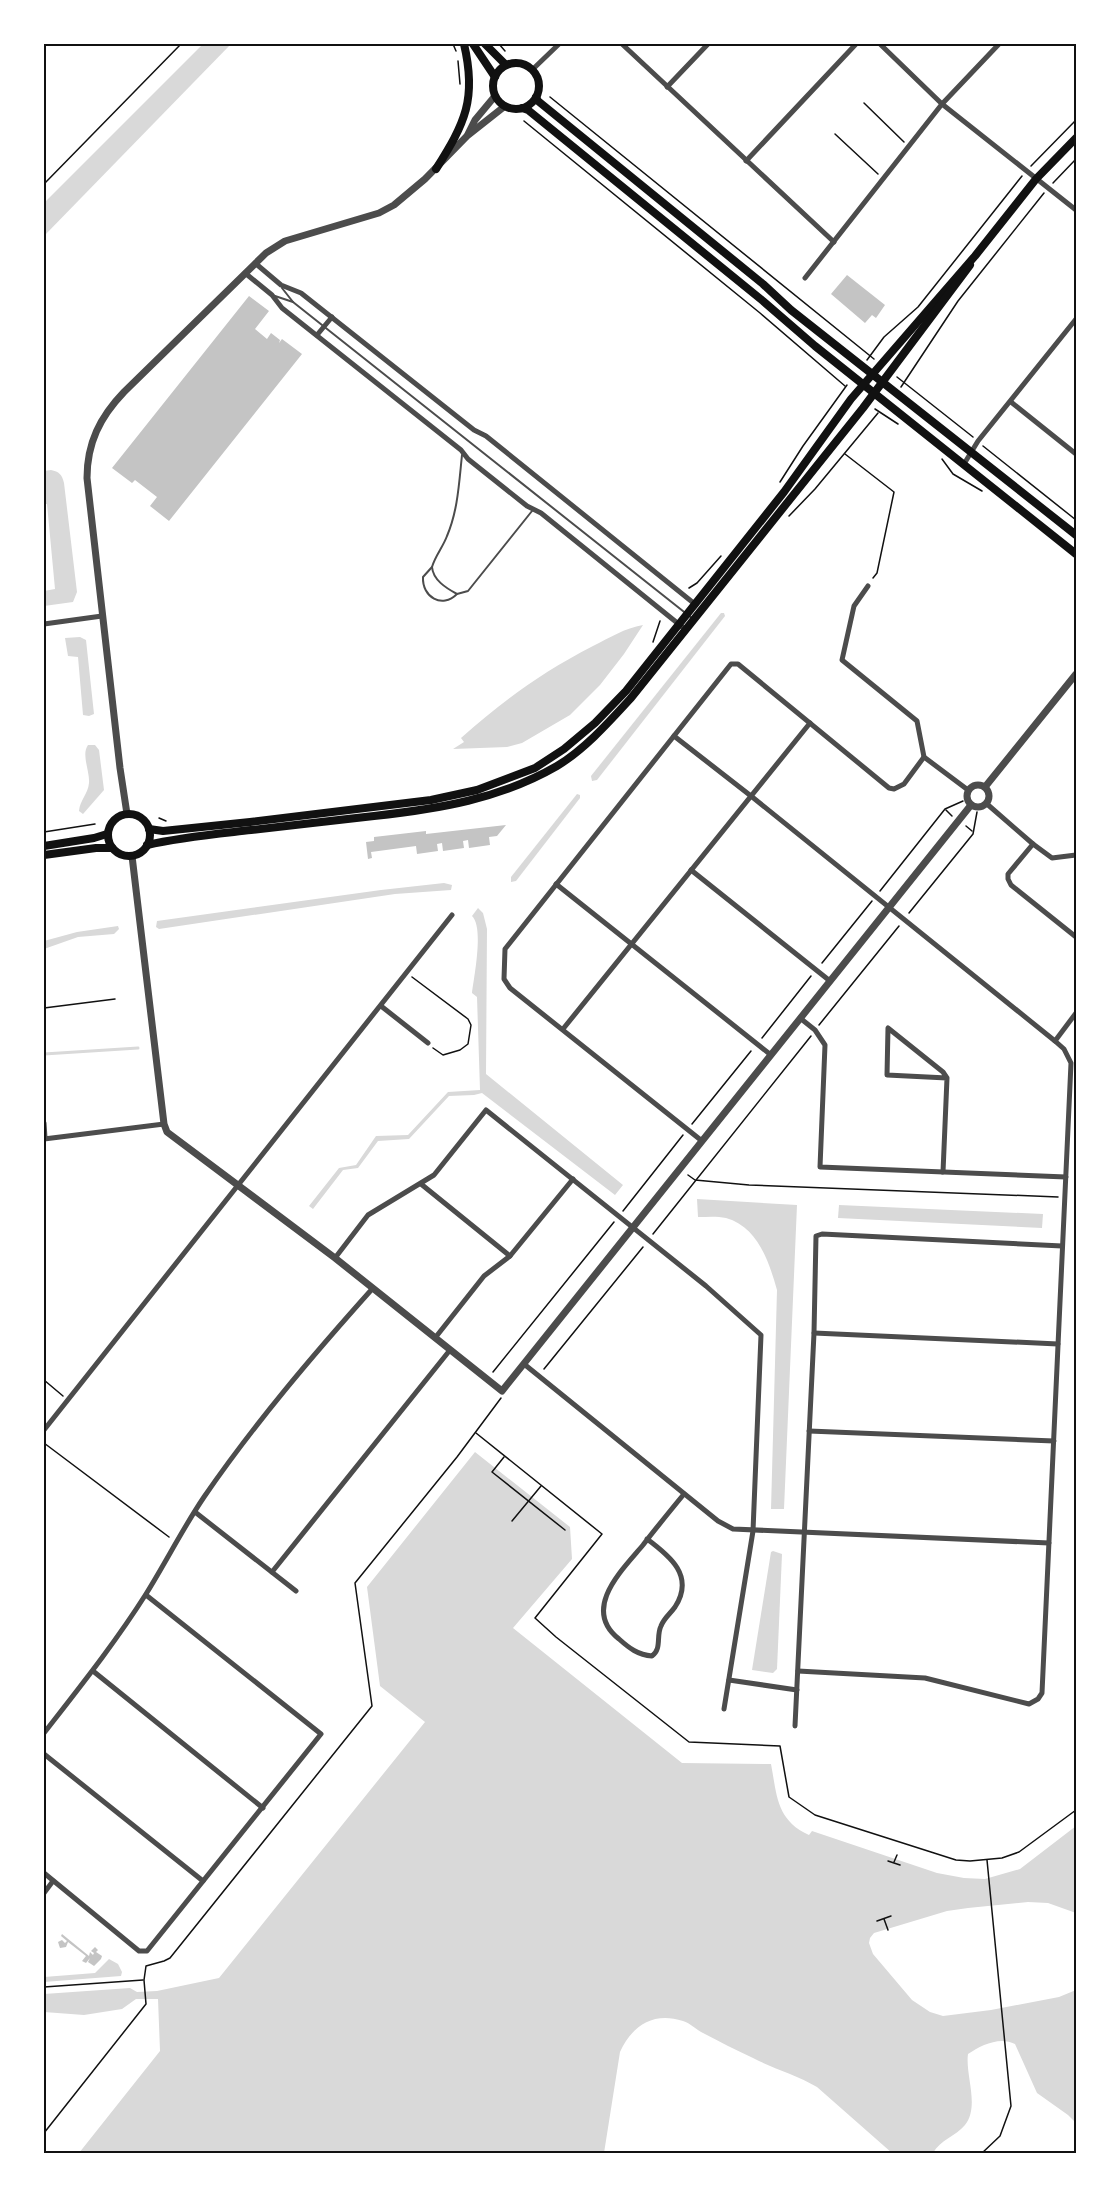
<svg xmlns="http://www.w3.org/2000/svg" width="1120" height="2197" viewBox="0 0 1120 2197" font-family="Lato,sans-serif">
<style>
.water{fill:#d9d9d9}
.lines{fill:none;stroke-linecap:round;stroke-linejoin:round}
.stream{stroke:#d9d9d9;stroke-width:3}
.building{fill:#c4c4c4}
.path{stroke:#111;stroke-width:1.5}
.service{stroke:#4c4c4c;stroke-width:2}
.minor{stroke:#4c4c4c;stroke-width:5}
.tertiary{stroke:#4c4c4c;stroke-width:7}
.secondary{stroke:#111;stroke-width:8}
.neatline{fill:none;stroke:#111;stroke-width:2}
</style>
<rect width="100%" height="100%" fill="#fff"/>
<g class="water">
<path d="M203,44H231L44,236V203Z"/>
<path d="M51,470C59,472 62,474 64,483L77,592L73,602L44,606V591L55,589L47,504H44V471Z"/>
<path d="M721,613H724L725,616L597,780L592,781L591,776Z"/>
<path d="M643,625L624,654L600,685L570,715L522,743L507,747L453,749L464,742L461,738C505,699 541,673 593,646C609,638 625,628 643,625Z"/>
<path d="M80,637L86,640L94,714L89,716L83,715L78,657L68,656L65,638Z"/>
<path d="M88,745H95L99,750L104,790L83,814L79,811C80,800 88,794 89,783C90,771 81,755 88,745Z"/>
<path d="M577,794L580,795V798L516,881L511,882V877Z"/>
<path d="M444,883L452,885L451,890L395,894L159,929L156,927L157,921L381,890Z"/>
<path d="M478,908L483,913L487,929L486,1074L623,1185L615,1195L482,1093L474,1095L449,1096L409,1139L378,1141L358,1168L343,1170L313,1209L309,1206L339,1168L356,1165L376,1136L408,1135L448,1092L480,1090L477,997L472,993C474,977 484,927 472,916Z"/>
<path d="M118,926L119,929L114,934L78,937L44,949V941L77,932Z"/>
<path d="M697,1199L797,1205L784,1509H771L777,1290C769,1262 758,1227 726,1218C717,1216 707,1217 698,1217Z"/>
<path d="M839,1205L1043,1214L1042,1228L838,1218Z"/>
<path d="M475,1452L570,1527L572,1559L513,1628L682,1763L771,1764C777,1795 776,1820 809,1835L812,1831L937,1873L964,1878L985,1879L1020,1869L1076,1826V1913L1048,1903L1028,1902L968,1908L947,1911L874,1933L870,1938L869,1943L873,1954L912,2000L930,2012L943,2016L991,2010L1059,1997L1076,1990V2123L1068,2115L1037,2093L1015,2044C1000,2036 981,2045 968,2054C965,2075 980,2106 965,2125C956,2136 940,2140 933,2153H892L817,2087C797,2075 774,2069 753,2058C736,2050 720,2042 703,2033C697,2030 690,2023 683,2021C653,2011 632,2026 620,2052L604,2153H79L160,2051L158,1999H136L122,2009L84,2015L44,2012V1994L130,1988L137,1992L157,1991L219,1978L425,1722L380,1686L367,1587Z"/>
<path d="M773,1551L782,1554L777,1669L773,1673L752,1670L771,1552Z"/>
<path d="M109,1959L118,1964L122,1972L121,1976L44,1982V1977L95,1973Z"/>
</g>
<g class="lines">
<path class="stream" d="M44,1054L138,1048"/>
</g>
<g class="building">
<path d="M847,275L885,305L876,318L872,315L865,323L831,294Z"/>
<path d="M249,296L269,311L255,329L267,339L271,333L280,340L279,343L282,339L302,354L169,521L150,506L157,497L135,480L132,483L112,468Z"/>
<path d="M506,825L497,836L489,837L490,845L469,848L468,840L463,841L464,848L443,851L442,843L437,844L438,851L417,854L416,846L371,852L372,858L368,859L366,842L374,841V837L426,831V834Z"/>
<path d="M62,1934L89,1956L90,1952L93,1955L94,1953L91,1951L95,1947L98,1950L96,1952L102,1956L101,1959L94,1966L88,1962L90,1958L86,1963L82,1961L86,1956L68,1942L66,1947L60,1948L58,1942L62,1940L65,1943L67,1941L61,1936Z"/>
</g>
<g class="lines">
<g class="path">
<path d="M453,44L456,51"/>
<path d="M499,44L505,51"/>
<path d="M458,61L460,84"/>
<path d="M550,97L874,359"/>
<path d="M864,103L904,142"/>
<path d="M524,121L760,313L845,386"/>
<path d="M835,134L878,174"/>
<path d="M1031,166L1076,120"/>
<path d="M1053,183L1076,159"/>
<path d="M44,184L181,44"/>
<path d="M867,360L884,337L918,307L1022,176"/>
<path d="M897,377L973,437"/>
<path d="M901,387L958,301L1044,193"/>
<path d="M875,409L898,424"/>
<path d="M983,446L1076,520"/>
<path d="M845,454L894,492L877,573L873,578"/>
<path d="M942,459L953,474L982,491"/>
<path d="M780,482L803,446L847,385"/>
<path d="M789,516L815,489L878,413"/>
<path d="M689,588L697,583L721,556"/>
<path d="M653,642L660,621"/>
<path d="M946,810L952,816"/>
<path d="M159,818L166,821"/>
<path d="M966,826L972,831"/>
<path d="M44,832L95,824"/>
<path d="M880,891L945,809L963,801"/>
<path d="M909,913L973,834L977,812"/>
<path d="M822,963L872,901"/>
<path d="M412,977L468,1019L471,1025L468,1044L460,1050L443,1055L433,1048"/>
<path d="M44,1008L115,999"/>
<path d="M819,1025L899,926"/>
<path d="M762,1038L811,976"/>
<path d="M692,1124L751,1051"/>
<path d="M688,1175L695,1180L749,1185L1058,1197"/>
<path d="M623,1211L683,1135"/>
<path d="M653,1234L811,1036"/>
<path d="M544,1369L643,1247"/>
<path d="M493,1372L614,1222"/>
<path d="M44,1380L63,1396"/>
<path d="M476,1433L602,1534L535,1618L556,1637L689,1742L780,1746L789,1797L815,1815L956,1860L970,1861L1002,1858L1019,1852L1076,1810"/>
<path d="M44,1443L169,1537"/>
<path d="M504,1457L492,1472L565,1530"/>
<path d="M512,1521L541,1486"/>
<path d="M888,1861L900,1865"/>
<path d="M894,1862L897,1855"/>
<path d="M884,1919L888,1930"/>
<path d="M877,1921L891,1916"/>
<path d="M44,1987L143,1980"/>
<path d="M44,2133L146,2004L144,1980L146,1966L164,1961L170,1958L372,1706L355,1583L457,1457L501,1398"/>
<path d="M981,2154L1000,2136L1011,2106L987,1860"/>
</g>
<g class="service">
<path d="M282,288L293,302L693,619"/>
<path d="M275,296L293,302"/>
<path d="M462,455C459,483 458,510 447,536C443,547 435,556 432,567C433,580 446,588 457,594L468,591L532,511"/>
<path d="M432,567L423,577C422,597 442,609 457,594"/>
</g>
<g class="minor">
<path d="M622,44L834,242"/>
<path d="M880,44L942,104L1076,210"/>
<path d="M532,70L559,44"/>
<path d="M667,87L708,44"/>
<path d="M746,161L856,44"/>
<path d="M255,263L281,285L301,293L474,430L486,436L696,605"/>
<path d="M245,273L272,295L282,308L461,450L468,459L527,506L541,513L686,630"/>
<path d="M805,278L942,104L999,44"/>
<path d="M317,335L332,317"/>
<path d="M1011,402L1076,454"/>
<path d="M964,464L978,441L1076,319"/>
<path d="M868,586L854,606L842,660L917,721L924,757L968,790"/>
<path d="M44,624L102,616"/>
<path d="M674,736L751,796L1055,1041L1064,1049L1071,1063L1042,1693L1038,1699L1029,1704L925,1678L798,1671"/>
<path d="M987,804L1033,844L1052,858L1076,855"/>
<path d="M1033,844L1008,874V879L1011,885L1076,937"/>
<path d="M691,870L830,981"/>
<path d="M556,884L771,1055"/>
<path d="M381,1006L428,1043"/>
<path d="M800,1018L815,1030L825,1045L820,1167L1066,1177"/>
<path d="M563,1029L810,723"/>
<path d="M1055,1041L1076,1013"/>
<path d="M44,1123L45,1138"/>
<path d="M44,1139L164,1124"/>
<path d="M702,1141L510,988L504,979L505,949L731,664H738L889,788L894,789L904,784L924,757"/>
<path d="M943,1172L947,1078L943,1072L888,1028L887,1075L947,1078"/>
<path d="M421,1184L510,1256"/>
<path d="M335,1258L368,1215L434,1175L486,1110L706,1286L761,1335L753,1531L724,1709"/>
<path d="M814,1333L1058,1344"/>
<path d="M435,1338L484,1276L510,1256L573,1179"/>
<path d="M524,1364L718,1521L733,1529L1049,1543"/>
<path d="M44,1430L452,915"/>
<path d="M809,1431L1054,1441"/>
<path d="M195,1512L296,1591"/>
<path d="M647,1539C670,1556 695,1576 675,1607C670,1614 664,1618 661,1626C656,1636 662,1649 652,1656C638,1655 629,1648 619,1639C581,1609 622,1570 643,1545C656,1528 670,1511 684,1494"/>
<path d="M272,1572L450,1350"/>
<path d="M93,1671L263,1808"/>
<path d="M729,1680L797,1690"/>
<path d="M795,1726L814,1333L816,1236L822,1234L1062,1246"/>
<path d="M44,1733C79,1688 115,1643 146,1594C166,1562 183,1528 204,1497C255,1423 313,1355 373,1288"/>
<path d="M44,1754L203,1881"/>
<path d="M44,1873L139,1951H147L321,1734L146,1595"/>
<path d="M44,1893L53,1881"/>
</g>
<g class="tertiary">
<path d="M468,134L475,120L495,96"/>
<circle cx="978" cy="796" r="11"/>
<path d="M985,787L1076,674"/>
<path d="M127,814L120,768L87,478C87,443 100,417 124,392L266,253L285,241L379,213L394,205L425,179L467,136L505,106"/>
<path d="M132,856L164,1124L167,1132L335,1258L502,1391L971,805"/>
</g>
<g class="secondary">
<path d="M473,44L495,77"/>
<path d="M485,44L506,65"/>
<circle cx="516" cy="86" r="23"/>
<path d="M536,97L538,101L763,284L791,310L1076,535"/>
<path d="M522,108L528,110L763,301L815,346L1076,554"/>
<path d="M436,169C465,123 477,99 464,44"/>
<circle cx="129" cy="835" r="21"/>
<path d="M149,829L163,831L250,822L431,800L477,790L535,768L564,749L595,723L626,691L784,492L851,399L975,256L1036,179L1076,138"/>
<path d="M147,845C181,837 216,834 251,830C292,825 333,821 374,816C438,809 500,799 557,766C585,749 609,722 631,698L863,408L970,265"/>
<path d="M44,846L94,838L107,834"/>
<path d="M44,855L96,848H112"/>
</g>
</g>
<rect width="1120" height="2197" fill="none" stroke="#ffffff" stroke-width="90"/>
<rect x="45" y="45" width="1030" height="2107" class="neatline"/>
</svg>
